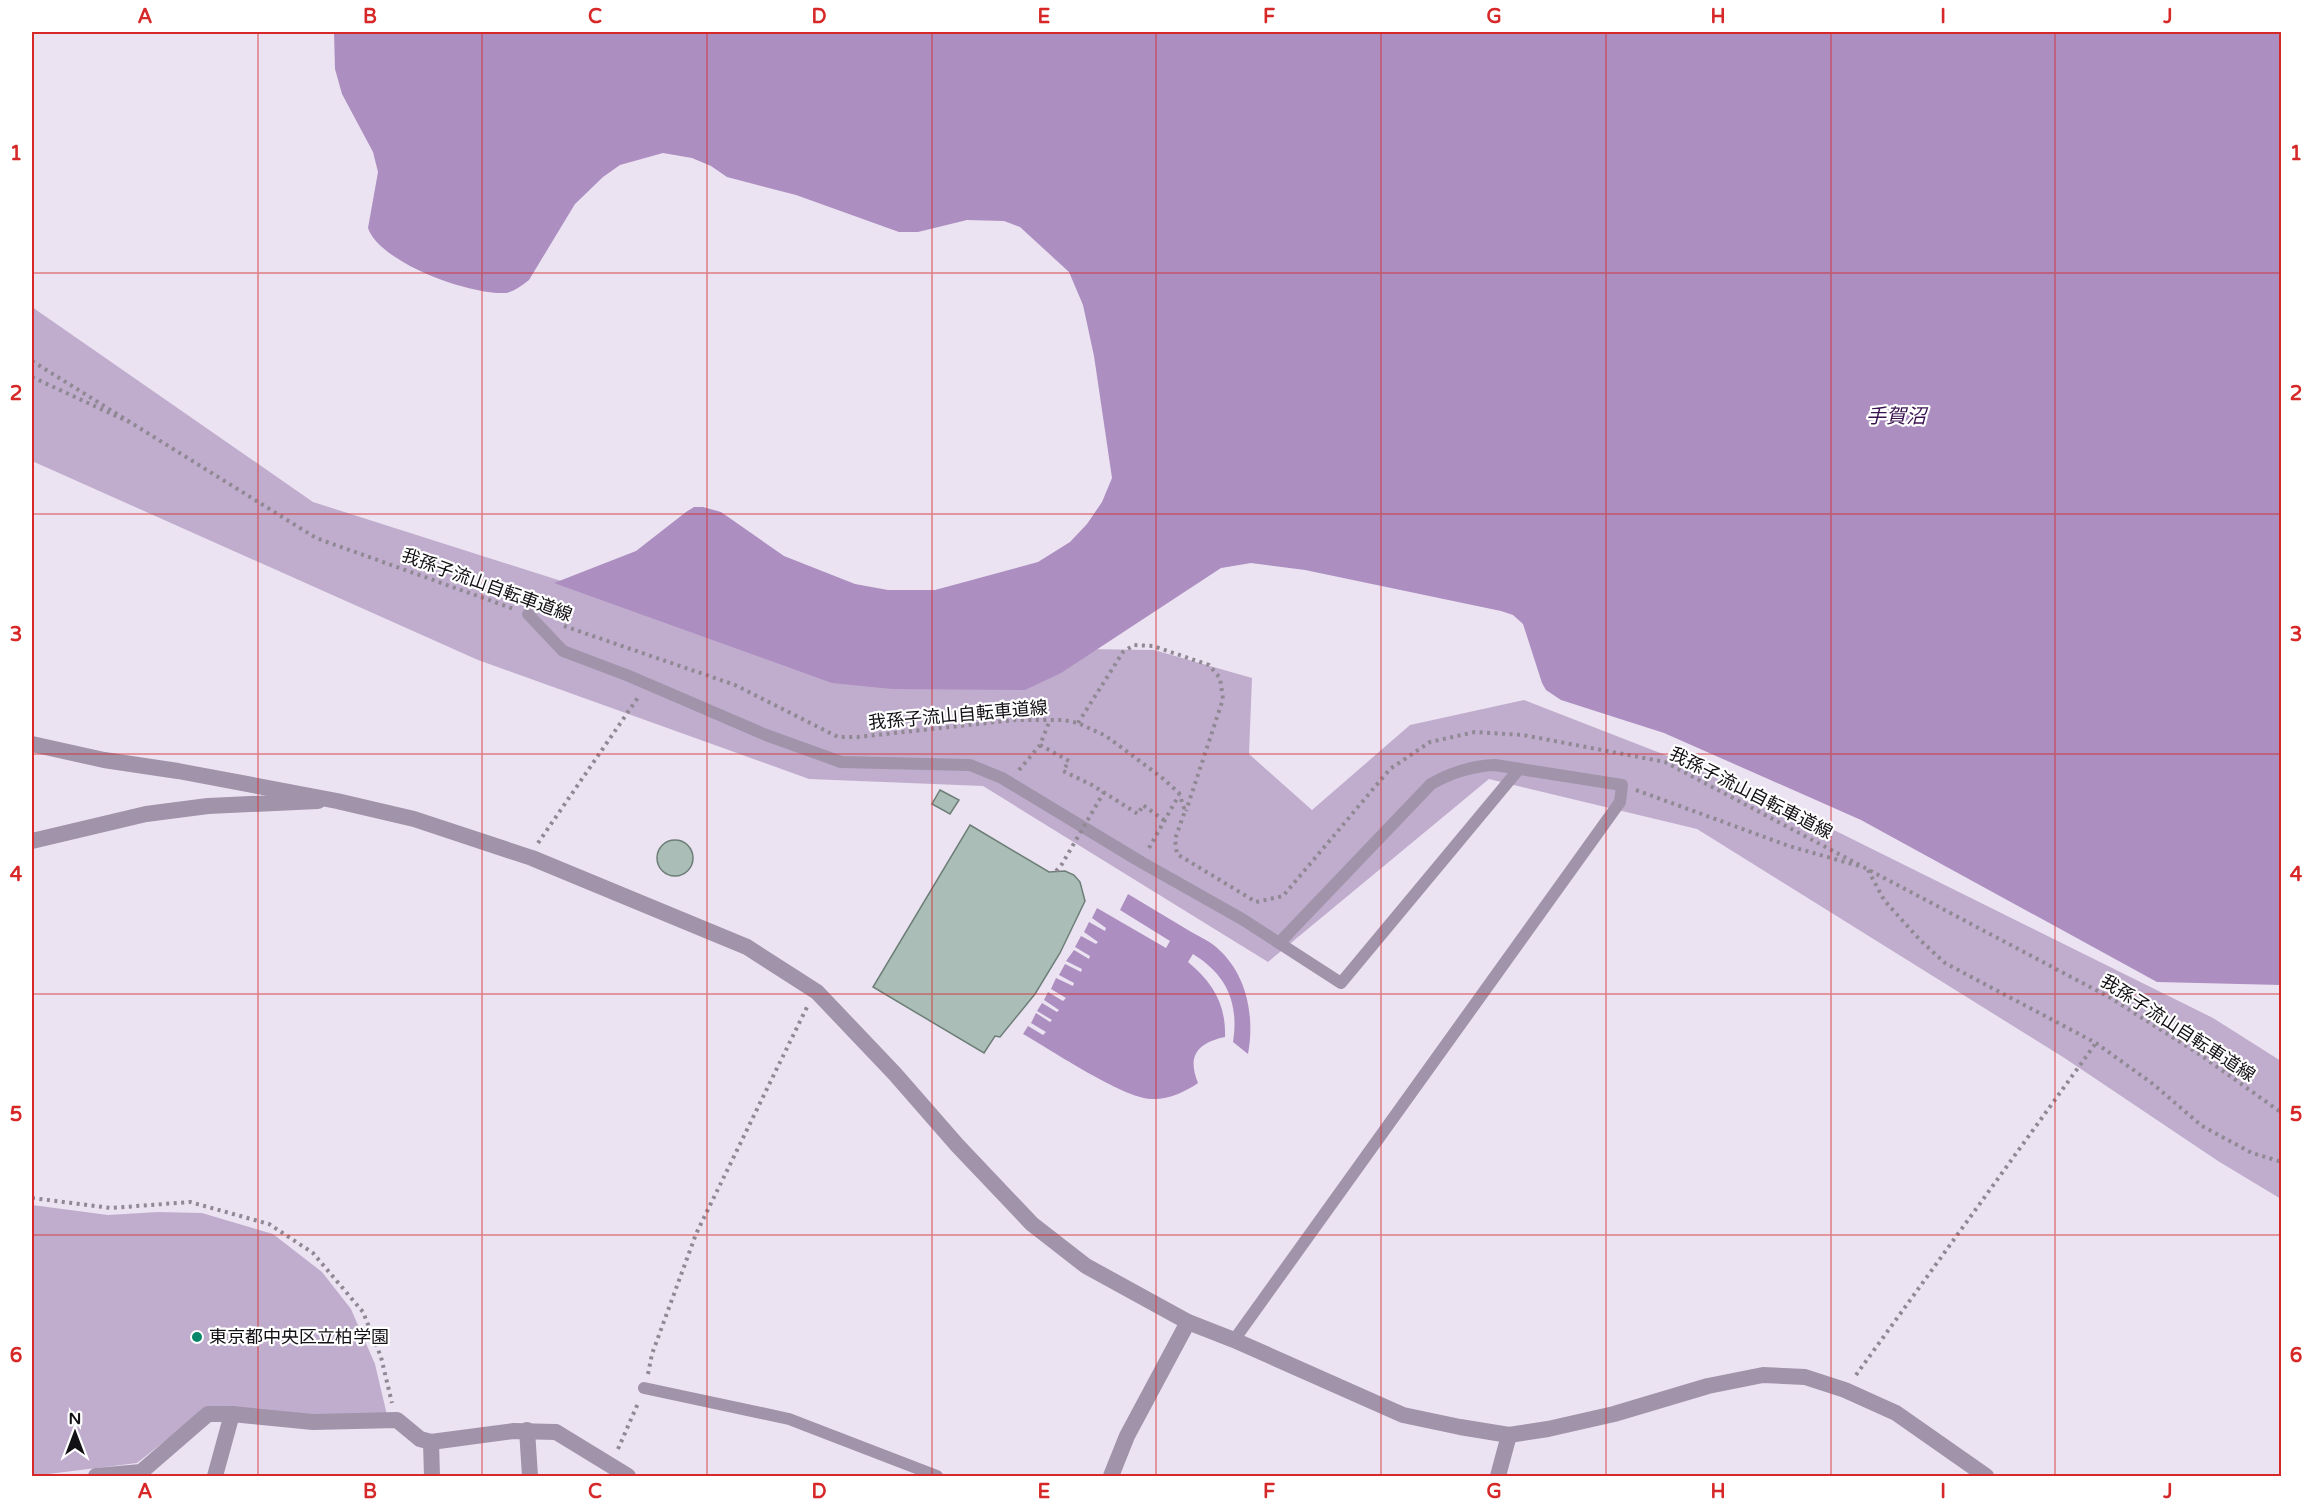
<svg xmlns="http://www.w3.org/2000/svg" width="2313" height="1508" viewBox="0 0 2313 1508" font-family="'Varela Round','Noto Sans JP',sans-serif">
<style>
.green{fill:#c0adce}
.water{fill:#ac8ec0}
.building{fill:#aabdb6;stroke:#6c7e77;stroke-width:1.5}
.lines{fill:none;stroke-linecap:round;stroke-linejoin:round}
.path{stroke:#908994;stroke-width:4;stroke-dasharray:3 4.5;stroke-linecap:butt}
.service{stroke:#a093aa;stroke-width:12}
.minor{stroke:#a093aa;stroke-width:16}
.tertiary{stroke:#a093aa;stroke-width:16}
.path-bridge{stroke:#908994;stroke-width:4;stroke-dasharray:3 4.5;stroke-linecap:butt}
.grid{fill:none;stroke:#d62828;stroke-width:1.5;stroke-opacity:0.55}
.poi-dot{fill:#06876a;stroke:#fff;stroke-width:2}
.labels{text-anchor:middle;stroke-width:4.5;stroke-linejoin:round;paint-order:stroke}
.street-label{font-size:18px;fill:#141116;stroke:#fff}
.poi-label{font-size:18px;fill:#141116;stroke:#fff;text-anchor:start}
.water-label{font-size:20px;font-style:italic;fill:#3a1250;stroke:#fff}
.neatline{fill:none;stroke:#d62828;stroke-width:2}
.grid-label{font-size:20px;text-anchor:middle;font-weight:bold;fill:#d62828}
</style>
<rect width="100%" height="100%" fill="#ece3f2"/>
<g class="green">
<path d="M32,307L313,502L759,644L1154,650L1252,678L1249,754L1312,810L1410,725L1524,700L1745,786L2213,1018L2281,1061V1199L2218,1161L2066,1059L1697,829L1489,779L1268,962L983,786L809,779L478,660L32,461Z"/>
<path d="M32,1205L108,1215L158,1212L202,1213L273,1234L322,1272L351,1309L375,1364L387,1415L327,1417L204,1410L137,1463L32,1476Z"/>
</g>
<g class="water">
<path d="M334,32H2281V985L2157,982L1861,820L1664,733L1561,700L1546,690L1542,683L1523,624L1513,615L1501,611L1305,570L1251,563L1221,568L1061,673L1025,690L892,689L832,683L554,583L636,551L686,512L694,507H703L721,512L784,556L855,584L888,590H935L1038,562L1070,542L1087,524L1102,502L1112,478L1094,356L1083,305L1069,272L1020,227L1004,221L967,220L918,232H899L796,195L727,177L711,166L692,158L663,153L620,165L603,177L575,204L529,280C521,286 514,292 505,293C470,295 380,263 368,228L378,172L373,152L342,94L335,69Z"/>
<path d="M1128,894C1148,906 1168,918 1188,930C1198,936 1208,940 1216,947C1247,973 1255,1016 1248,1054L1233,1042C1239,1003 1227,975 1193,954L1188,962C1213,983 1226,1004 1225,1037C1197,1043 1187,1056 1198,1083C1185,1092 1168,1100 1151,1099C1123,1098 1051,1050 1023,1034L1028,1026L1043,1035L1046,1032L1031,1023L1036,1013L1050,1022L1052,1020L1037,1011L1042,1003L1057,1012L1059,1010L1044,1000L1048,992L1063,1001L1066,998L1051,989L1056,978L1073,986L1074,983L1059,975L1065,964L1081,972L1082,969L1066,961L1074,950L1089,959L1090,956L1075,947L1081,936L1096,944L1098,942L1084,932L1089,922L1105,931L1106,928L1092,918L1097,908L1166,948L1170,941L1120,910Z"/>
</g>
<g class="building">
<path d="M940,790L959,800L950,814L932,804Z"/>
<path d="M970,825L1049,872L1065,871L1074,875L1080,882L1085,901L1060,953L1035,994L1000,1037L995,1036L984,1053L873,987Z"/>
<circle cx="675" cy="858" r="18"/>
</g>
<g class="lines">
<g class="path">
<path d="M32,361L316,538L514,609"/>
<path d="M32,377L129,422"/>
<path d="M564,626L735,685L838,737H858L1015,720H1063L1078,723L1106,736L1161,777L1179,793L1185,811L1175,839L1177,854L1256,902L1283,896L1390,769L1430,742L1475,732L1523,735L1665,762L2109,997L2199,1054L2282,1113"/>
<path d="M1078,723L1123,652L1134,645L1153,646L1209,665L1220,678L1223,699L1186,811"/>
<path d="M1040,745L1069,761L1063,771L1092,785L1138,814L1143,805L1165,821"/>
<path d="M1019,770L1040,745L1050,720"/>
<path d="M1636,790L1789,846L1859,866"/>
<path d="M538,843L639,696"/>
<path d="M1149,848L1179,795"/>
<path d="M1868,870L1884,900L1920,940L1945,963L2096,1043L2153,1084L2202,1126L2252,1153L2282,1162"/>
<path d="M32,1198L111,1208L190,1202L269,1224L313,1253L363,1312L381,1357L392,1403"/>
<path d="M648,1374L652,1354L696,1234L807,1007"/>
<path d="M1856,1375L2096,1043"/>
<path d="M618,1449L639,1401"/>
</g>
<g class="service">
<path d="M528,614L563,651L629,676L766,735L841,762L970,765L1002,778L1141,862L1242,919L1341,983L1519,769"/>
<path d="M1234,1340L1620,802L1622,785L1495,765C1471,766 1452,772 1431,784L1279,943"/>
<path d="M644,1388L789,1419L937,1476"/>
</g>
<g class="minor">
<path d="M32,841L146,814L208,806L318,801"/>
<path d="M527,1430L530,1476"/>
<path d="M431,1442L432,1476"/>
<path d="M96,1476L141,1472L208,1414H232L313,1422L397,1420L420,1439L431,1442L514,1431L556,1432L628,1476"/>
<path d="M215,1476L232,1414"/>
<path d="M1111,1476L1127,1436L1188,1322"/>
<path d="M1498,1476L1509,1435"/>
</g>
<path class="tertiary" d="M32,744L104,760L178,771L337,801L414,819L532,858L747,947L817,992L895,1074L957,1145L1032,1224L1086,1266L1188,1322L1234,1340L1403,1415L1460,1427L1509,1435L1548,1429L1614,1414L1708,1386L1763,1375L1805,1377L1845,1390L1896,1413L1986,1476"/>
<path class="path-bridge" d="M1056,871L1062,864L1104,792"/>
</g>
<path class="grid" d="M258,32V1476M482,32V1476M707,32V1476M932,32V1476M1156,32V1476M1381,32V1476M1606,32V1476M1831,32V1476M2055,32V1476M32,273H2282M32,514H2282M32,754H2282M32,994H2282M32,1235H2282"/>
<circle class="poi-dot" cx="197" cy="1337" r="6"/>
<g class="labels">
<g class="street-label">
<text transform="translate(487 585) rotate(20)" y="6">我孫子流山自転車道線</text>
<text transform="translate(958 715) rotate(-5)" y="6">我孫子流山自転車道線</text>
<text transform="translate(1751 793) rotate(27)" y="6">我孫子流山自転車道線</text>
<text transform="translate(2178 1028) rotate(33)" y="6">我孫子流山自転車道線</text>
</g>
<g class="poi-label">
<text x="209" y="1343">東京都中央区立柏学園</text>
</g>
<g class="water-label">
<text x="1896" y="423">手賀沼</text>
</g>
</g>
<rect width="2313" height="1508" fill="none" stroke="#ffffff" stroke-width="66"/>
<g transform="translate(75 1433)" stroke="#ffffff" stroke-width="4.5" paint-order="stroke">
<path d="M0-4.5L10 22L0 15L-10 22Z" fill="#141116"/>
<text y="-9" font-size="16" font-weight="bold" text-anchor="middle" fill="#141116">N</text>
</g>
<rect x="33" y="33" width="2247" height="1442" class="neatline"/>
<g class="grid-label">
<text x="145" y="23">A</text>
<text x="370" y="23">B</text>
<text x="595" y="23">C</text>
<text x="819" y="23">D</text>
<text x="1044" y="23">E</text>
<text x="1269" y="23">F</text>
<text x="1494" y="23">G</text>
<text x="1718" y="23">H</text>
<text x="1943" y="23">I</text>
<text x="2168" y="23">J</text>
<text x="16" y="160">1</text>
<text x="2296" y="160">1</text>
<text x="16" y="400">2</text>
<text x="2296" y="400">2</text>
<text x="16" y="641">3</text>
<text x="2296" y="641">3</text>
<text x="16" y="881">4</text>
<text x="2296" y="881">4</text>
<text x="16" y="1121">5</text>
<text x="2296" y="1121">5</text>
<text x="16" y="1362">6</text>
<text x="2296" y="1362">6</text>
<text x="145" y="1498">A</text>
<text x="370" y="1498">B</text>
<text x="595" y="1498">C</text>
<text x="819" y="1498">D</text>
<text x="1044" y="1498">E</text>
<text x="1269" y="1498">F</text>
<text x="1494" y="1498">G</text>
<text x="1718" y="1498">H</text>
<text x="1943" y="1498">I</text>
<text x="2168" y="1498">J</text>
</g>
</svg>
